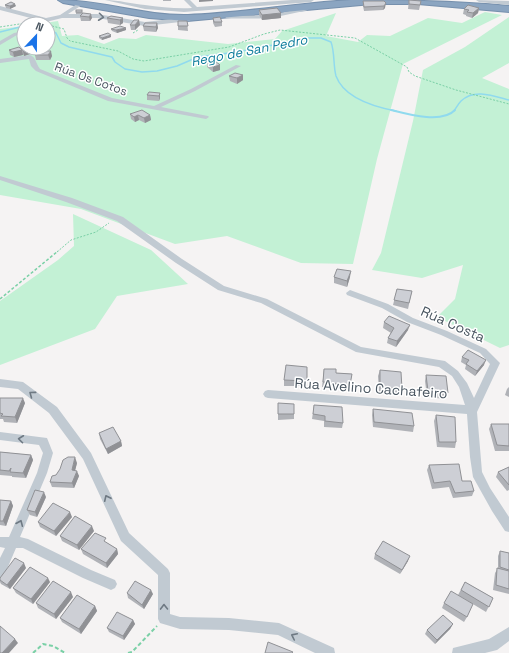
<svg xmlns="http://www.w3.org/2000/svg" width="509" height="653" viewBox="0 0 509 653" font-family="'Space Grotesk',sans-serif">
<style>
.green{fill:#c3f1d5}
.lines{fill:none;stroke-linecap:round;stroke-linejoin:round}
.stream-far1{stroke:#90daee;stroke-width:1.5}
.stream{stroke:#90daee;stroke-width:2}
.highway-casing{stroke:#7690ad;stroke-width:2}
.path-far2{stroke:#7ad0a6;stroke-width:1;stroke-dasharray:2 1.5;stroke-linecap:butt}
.path-far1{stroke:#7ad0a6;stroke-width:1.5;stroke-dasharray:3 2;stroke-linecap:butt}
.path{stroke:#7ad0a6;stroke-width:2;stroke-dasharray:4 2.5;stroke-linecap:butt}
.lane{stroke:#c1cad2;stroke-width:3}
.street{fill:#c1cad2;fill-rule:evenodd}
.highway{fill:#8ba5c1;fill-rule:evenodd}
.wall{fill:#b0b2b7}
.shaded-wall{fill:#909195}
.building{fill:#cdcfd5;stroke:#909195}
.oneway{stroke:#6e7983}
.labels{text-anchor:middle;stroke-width:3;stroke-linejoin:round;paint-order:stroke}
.far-street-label{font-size:12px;fill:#4a5661;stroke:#fff}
.far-water-label{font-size:13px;font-style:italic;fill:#0c7c9b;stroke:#fff}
.street-label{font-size:14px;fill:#4a5661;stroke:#fff}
</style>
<rect width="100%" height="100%" fill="#f5f3f3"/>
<g class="green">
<path d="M485,12L502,15L403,64L377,159L353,264L301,263L227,236L175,244L81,209L0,195V29L24,26V48H48V24H38L58,21L62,36L78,35L104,44L119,38L136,39L146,35L228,44L275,39L282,31L336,13L326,36L358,42L367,35L390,36L428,18L462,23Z"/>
<path d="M509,17V63L482,78L509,89V345L500,348L437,317L455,299L463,265L422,278L372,270L381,253L413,121L423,70L465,47Z"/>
<path d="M73,214L151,250L188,284L117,296L95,329L0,365V301L58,260L74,246Z"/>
</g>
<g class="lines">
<g class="stream-far1">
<path d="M48,29L56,33L61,43L69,47L112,57L115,62L125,69L142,72L157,71L177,66L198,57L237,52L309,38H321L331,42C335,53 333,65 336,76C344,98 375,107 396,111"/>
<path d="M0,32L24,26"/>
<path d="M454,111C456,108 458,104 461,101C474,88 494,96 509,100"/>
</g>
<path class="stream" d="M391,110C407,114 442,124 455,110"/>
<g class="highway-casing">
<path id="highway" d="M58,0C102,0 144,16 188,15C242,13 297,3 351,0C404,0 457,1 509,6V12L418,4H372L187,21L149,18L63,3Z"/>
</g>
<g class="path-far2">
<path d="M52,26L64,29L67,38L70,41L118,51L133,59L144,61L229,47L264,34L280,30L355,38L407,67L409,72L415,76L456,90L509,104"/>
<path d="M0,27L26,23L32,24"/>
<path d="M133,33L138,30"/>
<path d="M57,252L71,240L96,232L109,223"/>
</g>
<path class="path-far1" d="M0,299L58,251"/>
<g class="path">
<path d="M33,653L43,644L53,646L65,653"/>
<path d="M128,653L132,652L157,626"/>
</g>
<g class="lane">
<path d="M278,15L306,9"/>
<path d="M227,17H260"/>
</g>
<g class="street">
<path d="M105,0C119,0 132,4 145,5C160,7 177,9 192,8L184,0H190L197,7L292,0H314L311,2L184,12L145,9Z"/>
<path d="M476,0L509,1V5L479,2Z"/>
<path d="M80,2L82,3V5L68,14H97L145,22L189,17L192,19L189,21L145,26L97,18H62L46,22L0,10V6L46,18L60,15Z"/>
<path d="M24,31V35H17L0,45V41L14,33Z"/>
<path d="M30,55C36,57 36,64 40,69L112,98L154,106L191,89L236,65L241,66L195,91L161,107L208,116L209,117L206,119L108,101L36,71L31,66L29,59L0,63V59Z"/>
<path d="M0,176L72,198L123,217L182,259L224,286L267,299L361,347L445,361L458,371L467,383L474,398L490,364L480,353L441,335L407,322L382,308L347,295L346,293L350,290L388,304L413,318L447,331L486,349L500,363L477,412L482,472L490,488L509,517V532L505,531L492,511L473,477L470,457L467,414L268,398L265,397L263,394L265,391L268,390L465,405L459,387L452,376L439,367L356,352L261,303L218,290L176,263L117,221L66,202L0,180Z"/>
<path d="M0,379L23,382L57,407L91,453L129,533L168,569L170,573V614L180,617L229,618L279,623L334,648L335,653H315L278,635L229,630L180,629L160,623L158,619V575L121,541L83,459L49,413L18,389L0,387Z"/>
<path d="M0,432L47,438L53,453L47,473L20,537L28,539L91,570L115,580L117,584L115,588L111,590L83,578L23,548H16L4,576L0,578V558L5,548L0,547V537H9L37,473L43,453L39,445L0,440Z"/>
<path d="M509,627V641L497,650L485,653H452L453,648L489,639Z"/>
</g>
<use href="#highway" class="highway"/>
</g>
<g class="wall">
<rect x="163" y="0" width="8" height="1"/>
<path d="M409,0L421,1L419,10L408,9Z"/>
<path d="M363,1H384L385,8L383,10L364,11L363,6Z"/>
<path d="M5,5L16,6L10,9L6,8Z"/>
<path d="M479,8L478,13L472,18L466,16V15L463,14L464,9Z"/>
<path d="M259,10L281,18L262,20L259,15Z"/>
<path d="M76,12H83L82,14L92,18L90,21H81L80,16L82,14H76Z"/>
<path d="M107,18H123V23L120,25L108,23Z"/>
<path d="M213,18L222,22V26L215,27L213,23Z"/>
<path d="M178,21H187L188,31L178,30Z"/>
<path d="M157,23L158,28L156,32L144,31L143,26Z"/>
<path d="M130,25H140L135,30H131Z"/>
<path d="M111,29L126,30L117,33L112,31Z"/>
<path d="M99,36L111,37L102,40L99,38Z"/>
<path d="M21,47L30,54L24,56L23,54V55L14,57L10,55L9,50H21Z"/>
<path d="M28,48H37L38,51L52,56L50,60H36L35,55L36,53L31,54Z"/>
<path d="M207,62L220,70L213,72L207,67Z"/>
<path d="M243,75V80L237,84L230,81L229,76Z"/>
<path d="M160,93V98L159,101L147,100V95Z"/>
<path d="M130,114L150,115L151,120L145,123L139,120L135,122L131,119Z"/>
<path d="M334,277H350L347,287L334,283Z"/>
<path d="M397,289L412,291L408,309L393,305Z"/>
<path d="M384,322L408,330L396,347L387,343L388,338L391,333L383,328Z"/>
<path d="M462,357L484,365L475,376L465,369L466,365L461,362Z"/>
<path d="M324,369L336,373L352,374L349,390L322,387Z"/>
<path d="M380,370L402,389L401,395L379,392L378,376Z"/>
<path d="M426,375L448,393L446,399L427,397L425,381Z"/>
<path d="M284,380L307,381V386H284Z"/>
<path d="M509,387V397L505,395L507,389Z"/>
<path d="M0,398L25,403L17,423L4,422L3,419H0Z"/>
<path d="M278,403L294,414V419L278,420Z"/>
<path d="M314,405L343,423L342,428L324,427V421L312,419Z"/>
<path d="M373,409L414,426L413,432L373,427L372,415Z"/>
<path d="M436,415L456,442L455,448L437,447L434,421Z"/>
<path d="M491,424H509V451H495L489,429Z"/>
<path d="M99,433L121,441L122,446L108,454L100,439Z"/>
<path d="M0,452L31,455L33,460L26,478L12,477V476L0,475Z"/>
<path d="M77,463L75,470L79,476L74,488L52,487L50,482L56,475Z"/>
<path d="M429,465L462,481L474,491L472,496L453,498L449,487L432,489L427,470Z"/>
<path d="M509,467V490L507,491L496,477L498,472Z"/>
<path d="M46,497L37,517L30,515L27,510Z"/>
<path d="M0,500L11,501L13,506L6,526L0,525Z"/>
<path d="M72,517L56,536L40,527L38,522Z"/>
<path d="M94,531L79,550L62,541L60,536Z"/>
<path d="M107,543L117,549L118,554L107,568L83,554L81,549Z"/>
<path d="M500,551L509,553V594L493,590L495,573L498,568V556Z"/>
<path d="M375,554L408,561L400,574L374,559Z"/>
<path d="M26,568L10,589L1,584L0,582V578Z"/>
<path d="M50,582L33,604L16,593L13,588Z"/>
<path d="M465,582L493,598L486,612L458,595Z"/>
<path d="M127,593L153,594L144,609L128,598Z"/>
<path d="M73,597L56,619L38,608L36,603Z"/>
<path d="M444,603L467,617L464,622L442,608Z"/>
<path d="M95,606L97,611L81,634L62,622L60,618Z"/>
<path d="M133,620L135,624L124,640L109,632L107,628Z"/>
<path d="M453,624L450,629L435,644L425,634L427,630Z"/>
</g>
<g class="shaded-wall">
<path d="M199,0H213V1L199,2Z"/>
<path d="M386,3L385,8L383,10L384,6Z"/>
<path d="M15,4L16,6L10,9V6Z"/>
<path d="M479,8L478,13L472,18L473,13Z"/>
<path d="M281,13V18L262,20V15Z"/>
<path d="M91,14L92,18L90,21L89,17Z"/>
<path d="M123,18V23L120,25V20Z"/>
<path d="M139,20L140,25L135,30V25Z"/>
<path d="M157,23L158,28L156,32V27Z"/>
<path d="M126,28V30L117,33L116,30Z"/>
<path d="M111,35V37L102,40V38Z"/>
<path d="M37,48L38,53L31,54L30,49Z"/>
<path d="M29,49L30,54L24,56L23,51Z"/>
<path d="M22,50L23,55L14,57L13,52Z"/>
<path d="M51,51L52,56L50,60L48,55Z"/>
<path d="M220,65V70L213,72V67Z"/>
<path d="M243,75V80L237,84V78Z"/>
<path d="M160,93V98L159,101V96Z"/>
<path d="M138,115L139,120L135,122L134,117Z"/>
<path d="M150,115L151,120L145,123L144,118Z"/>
<path d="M351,271L350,277L347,287V281Z"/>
<path d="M410,325L408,330L396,347L397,341Z"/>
<path d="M486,360L484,365L475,376L477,371Z"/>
<path d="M23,398L25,403L17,423L15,417Z"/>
<path d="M121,441L122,446L108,454L106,449Z"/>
<path d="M31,455L33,460L26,478L23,473Z"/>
<path d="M75,457L77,463L74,475L72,470Z"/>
<path d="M77,471L79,476L74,488L72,483Z"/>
<path d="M44,492L46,497L37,517L35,512Z"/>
<path d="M11,501L13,506L6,526L3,521Z"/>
<path d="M70,512L72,517L56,536L54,531Z"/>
<path d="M92,526L94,531L79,550L77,545Z"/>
<path d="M117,549L118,554L107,568L106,563Z"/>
<path d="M410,556L408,561L400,574L402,570Z"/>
<path d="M24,563L26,568L10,589L7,585Z"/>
<path d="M48,578L50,582L33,604L31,599Z"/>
<path d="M151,590L153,594L144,609L142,605Z"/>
<path d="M71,592L73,597L56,619L54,614Z"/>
<path d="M95,606L97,611L81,634L79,629Z"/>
<path d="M133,620L135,624L124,640L123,636Z"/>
<path d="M453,624L450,629L435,644L437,640Z"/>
<path d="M15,639L18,643L9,653H2Z"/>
</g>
<g class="building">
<path d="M409,0L421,1L420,5L409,4Z"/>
<path d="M363,1H384L386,3L384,6L364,7Z"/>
<path d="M11,2L15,4L10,6L5,5Z"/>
<path d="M468,5L479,8L473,13L467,12L469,10L464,9Z"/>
<path d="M277,8L281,13L262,15L259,10Z"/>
<rect x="76" y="10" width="6" height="2"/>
<path d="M83,13L91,14L89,17L80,16Z"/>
<path d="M111,16L123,18L120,20L107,18Z"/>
<path d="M220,17L222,22H214L213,18Z"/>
<path d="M134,20H139L135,25H130Z"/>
<path d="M178,21H187L188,26H178Z"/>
<path d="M145,23H157L156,27L143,26Z"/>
<path d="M120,26L126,28L116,30L111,29Z"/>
<path d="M108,33L111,35L102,38L99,36Z"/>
<path d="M24,46V48H28L29,49L23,51L21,47Z"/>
<path d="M19,47L22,50L13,52L9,50Z"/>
<path d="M37,51H51L48,55H35Z"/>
<path d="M214,60L220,65L213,67L207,62Z"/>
<path d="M235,73L243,75L237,78L229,76Z"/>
<path d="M149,92L160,93L159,96L147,95Z"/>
<path d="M142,110L150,115L144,118L138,115L134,117L130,114Z"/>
<path d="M337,269L351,271L347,281L334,277Z"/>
<path d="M397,289L412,291L409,303L394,300Z"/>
<path d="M389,316L410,325L397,341L388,338L394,328L384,322Z"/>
<path d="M468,350L486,360L477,371L466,364L469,360L462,357Z"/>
<path d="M286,365L307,367V381L284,380Z"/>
<path d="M324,369H336V373L352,374L350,385L323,382Z"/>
<path d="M380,370L401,372L402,389L380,387Z"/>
<path d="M426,375L446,376L448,393L428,391Z"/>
<path d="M0,398H23L15,417L1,416L3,414L0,413Z"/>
<path d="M278,403L294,404V414H278Z"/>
<path d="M314,405L342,407L343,423L325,421V416L313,414Z"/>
<path d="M373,409L412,413L414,426L374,422Z"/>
<path d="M436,415L455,417L456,442H439Z"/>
<path d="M491,424H509V446L497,445Z"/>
<path d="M113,427L121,441L106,449L99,433Z"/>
<path d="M0,452L31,455L23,473L10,472L11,468L9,471L0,470Z"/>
<path d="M68,457H75L72,470L77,471L72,483L50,482L52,476L56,475L60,469L63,460Z"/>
<path d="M459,464L462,481H471L474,491L455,493L450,481L434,483L429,465Z"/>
<path d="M509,467V485L498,472Z"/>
<path d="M35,490L44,492L35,512L27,510Z"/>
<path d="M0,500L11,501L3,521H0Z"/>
<path d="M53,503L70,512L54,531L38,522Z"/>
<path d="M75,516L92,526L77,545L60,536Z"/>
<path d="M95,533L106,538L104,541L117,549L106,563L81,549Z"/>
<path d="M383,541L410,556L402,570L375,554Z"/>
<path d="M500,551L509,553V570L500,567Z"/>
<path d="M15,558L24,563L7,585L0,580V578Z"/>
<path d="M30,567L48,578L31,599L13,588Z"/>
<path d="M497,568L509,571V589L496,585Z"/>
<path d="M53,581L71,592L54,614L36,603Z"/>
<path d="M135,581L151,590L142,605L127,593Z"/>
<path d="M465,582L493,598L489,607L461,590Z"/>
<path d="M451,591L473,604L467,617L444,603Z"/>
<path d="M77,595L95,606L79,629L60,618Z"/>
<path d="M117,612L133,620L123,636L107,628Z"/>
<path d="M443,615L453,624L437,640L427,630Z"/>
<path d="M0,626L15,639L2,653H0Z"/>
<path d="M268,642L293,652L292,653H265Z"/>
</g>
<defs><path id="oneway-chevron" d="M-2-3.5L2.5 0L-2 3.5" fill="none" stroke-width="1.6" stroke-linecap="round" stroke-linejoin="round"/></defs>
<g class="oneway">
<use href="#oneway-chevron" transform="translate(101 17) rotate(7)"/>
<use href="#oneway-chevron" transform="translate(32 394) rotate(-143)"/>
<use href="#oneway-chevron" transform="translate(21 439) rotate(-173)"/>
<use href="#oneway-chevron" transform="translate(107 498) rotate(-115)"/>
<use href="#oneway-chevron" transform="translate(20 523) rotate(-67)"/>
<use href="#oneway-chevron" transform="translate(164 607) rotate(-91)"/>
<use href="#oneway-chevron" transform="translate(294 636) rotate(-154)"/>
</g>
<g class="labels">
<g class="far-street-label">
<text transform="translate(91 79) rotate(20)" y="4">Rúa Os Cotos</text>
</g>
<g class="far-water-label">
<text transform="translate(249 50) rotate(-11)" y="5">Rego de San Pedro</text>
</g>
<g class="street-label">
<text transform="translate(453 324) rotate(24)" y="5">Rúa Costa</text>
<text transform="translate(371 388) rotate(4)" y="5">Rúa Avelino Cachafeiro</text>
</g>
</g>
<g transform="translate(36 36) rotate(22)"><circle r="19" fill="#ffffff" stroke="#b7bbc0"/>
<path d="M0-3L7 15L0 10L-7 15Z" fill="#1a73e8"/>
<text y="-6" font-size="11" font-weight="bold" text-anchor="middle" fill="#4a5661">N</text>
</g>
</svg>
